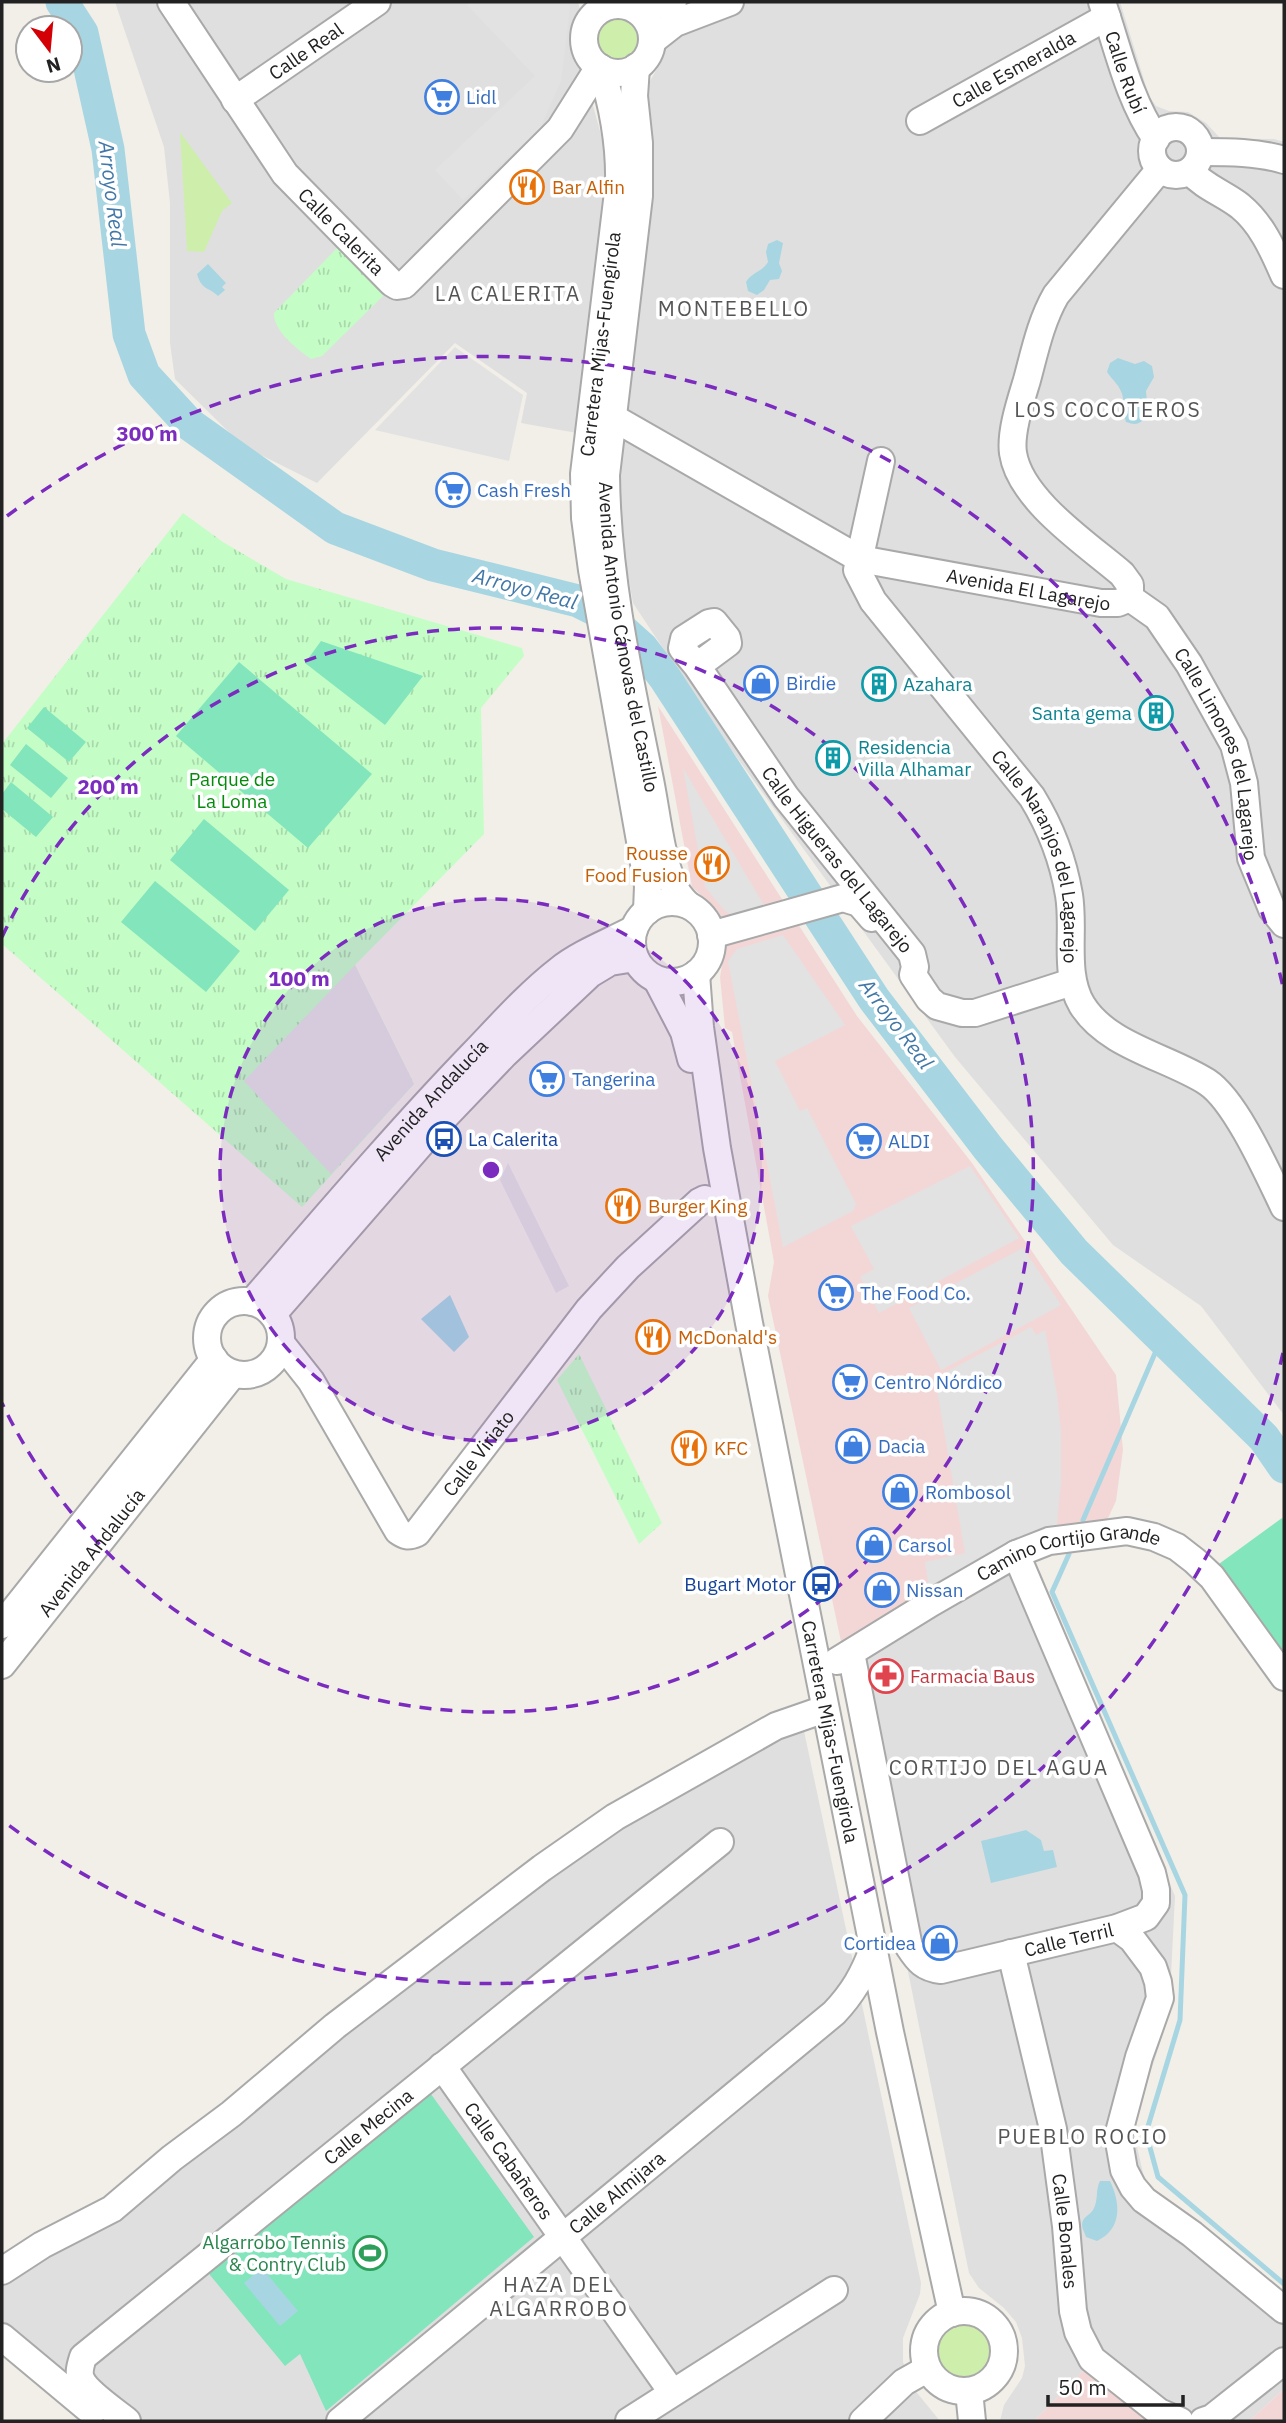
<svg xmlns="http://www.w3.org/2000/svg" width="1286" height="2423" viewBox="0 0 1286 2423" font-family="'IBM Plex Sans',sans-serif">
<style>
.residential{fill:#e0dfdf}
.commercial{fill:#f3d7d7}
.grass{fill:#ceeeac}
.park{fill:url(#park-tufts)}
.pitch{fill:#83e5bc}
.parking{fill:#e2e2e2}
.water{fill:#a7d6e2}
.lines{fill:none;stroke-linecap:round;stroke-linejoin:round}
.stream{stroke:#a7d6e2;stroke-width:5}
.river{stroke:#a7d6e2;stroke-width:33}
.minor-casing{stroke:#a9a9a9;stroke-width:30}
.minor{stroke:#fff;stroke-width:26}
.ring{fill:none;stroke:#7b2cbf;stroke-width:3.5;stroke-dasharray:12 9}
.labels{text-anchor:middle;stroke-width:7;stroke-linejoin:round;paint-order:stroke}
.street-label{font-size:19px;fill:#222;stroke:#fff}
.shop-label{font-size:19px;fill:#366cbe;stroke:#fff;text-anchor:start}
.food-label{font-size:19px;fill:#c56008;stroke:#fff;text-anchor:start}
.culture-label{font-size:19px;fill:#0d838f;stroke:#fff;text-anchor:start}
.park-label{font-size:19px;fill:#058a0d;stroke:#fff}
.transit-label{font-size:19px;fill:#164399;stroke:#fff;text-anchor:start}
.health-label{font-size:19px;fill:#be3a42;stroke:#fff;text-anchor:start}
.leisure-label{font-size:19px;fill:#27864d;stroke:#fff;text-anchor:end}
.water-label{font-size:21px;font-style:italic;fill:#4278a7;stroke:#fff}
.neighbourhood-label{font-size:21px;letter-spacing:2px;fill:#555;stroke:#fff}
.centre{fill:#7b2cbf;stroke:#fff;stroke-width:3.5}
.ring-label{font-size:21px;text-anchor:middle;font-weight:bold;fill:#7b2cbf;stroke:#fff;stroke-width:7;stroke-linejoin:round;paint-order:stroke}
</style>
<defs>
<pattern id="park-tufts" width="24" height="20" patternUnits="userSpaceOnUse" patternTransform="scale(1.75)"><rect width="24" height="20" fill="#c5fdc7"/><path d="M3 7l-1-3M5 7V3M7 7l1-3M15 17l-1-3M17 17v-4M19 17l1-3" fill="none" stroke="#a9d9ab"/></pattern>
</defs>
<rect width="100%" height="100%" fill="#f2efe8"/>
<g class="residential">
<path d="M115,2H578L580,10L575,40L606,153L600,226L577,433L521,423L527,393L455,343L317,483L243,446L175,379L170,343V203L164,147Z"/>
<path d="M627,2H1120L1149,96L1156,106L1169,111L1188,112L1206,123L1221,139H1274L1284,142V1415L1201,1306L1113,1245L955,1057L722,737L633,603L622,542L620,505L622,448L646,110L649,83L659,65Z"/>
<path d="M1027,1559L1175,1896L1169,2015L1148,2080L1134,2133L1145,2182L1284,2294V2389L1249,2421H1151L1083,2371L1034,2421H1000L1004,2405L1022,2378L1025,2366L1022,2338L1016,2322L1004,2308L979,2288L969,2273L847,1670Z"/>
<path d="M804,1731L921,2283L920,2294L903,2338V2362L913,2388L940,2421H116L2,2327V2282L239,2119L622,1824L781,1738Z"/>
</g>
<g class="commercial">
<path d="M658,706L857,1016L972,1163L1116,1375L1123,1450L1116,1501L1096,1544L1027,1559L847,1670L768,1296L774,1262L732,1032L725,1028L720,977L726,942L723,923L717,910L692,887Z"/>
<path d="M1083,2371L1151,2421H1034Z"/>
<path d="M1284,2389V2421H1249Z"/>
</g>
<g class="grass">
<circle cx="618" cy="39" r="25"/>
<path d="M180,132L232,203L222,211L204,252L187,251Z"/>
<circle cx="962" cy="2352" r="29"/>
</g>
<g class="park">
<path d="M340,245L387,292L322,356L311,359C297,349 273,331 274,313Z"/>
<path d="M183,513L223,542L286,579L522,648L524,656L481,708L484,834L355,965L414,1084L302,1207L2,944V744Z"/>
<path d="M579,1354L662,1523L639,1544L557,1380Z"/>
</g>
<g class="pitch">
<path d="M321,641L423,676L385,725L305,663Z"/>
<path d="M239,662L372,774L308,848L176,736Z"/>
<path d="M44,707L86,742L69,762L27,728Z"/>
<path d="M26,744L68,778L51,798L10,765Z"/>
<path d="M11,782L53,817L36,837L2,809V794Z"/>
<path d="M204,819L289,890L255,931L170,860Z"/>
<path d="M155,881L240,951L206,992L121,922Z"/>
<path d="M1282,1518L1284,1521V1668L1212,1569Z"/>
<path d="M428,2090L534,2237L326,2411L300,2354L285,2366L205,2269Z"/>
</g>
<g class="parking">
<path d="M471,2H569L570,9L561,81L540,128L463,200L435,170L535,76L467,5Z"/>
<path d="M455,347L523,395L509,461L375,430Z"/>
<path d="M683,768L768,912L739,919L725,911L705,887Z"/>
<path d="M783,935L845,1025L775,1061L800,1111L807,1108L856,1204L853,1211L783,1247L728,961L737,949Z"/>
<path d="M355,965L414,1084L331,1174L244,1081Z"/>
<path d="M508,1163L569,1286L556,1293L500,1180Z"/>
<path d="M970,1166L1019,1238L879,1313L860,1277L874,1269L851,1226Z"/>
<path d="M1023,1248L1061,1305L941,1370L909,1308Z"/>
<path d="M1031,1327L1036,1335L1045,1330L1057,1394L1061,1432V1481L1056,1533L912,1604L909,1586L928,1582L925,1562L965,1553L935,1378Z"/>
</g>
<g class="water">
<path d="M777,240L783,243L779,263L782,271L779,279L770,280L764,290L757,295L748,291L746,282C752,272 762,272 768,262L766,252L768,244Z"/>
<path d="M208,264L226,283L222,287L225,290L218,296C208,286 202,291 197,274Z"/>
<path d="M1118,358L1135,364L1144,361L1152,366L1154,377L1146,391L1148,414C1141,424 1137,426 1126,422C1123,413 1125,406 1123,398C1121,386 1113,381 1107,372L1110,363Z"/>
<path d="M450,1295L469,1337L454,1352L421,1319Z"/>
<path d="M1026,1830L1041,1840L1044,1851L1053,1850L1057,1867L991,1883L981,1841Z"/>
<path d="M1100,2181H1110C1121,2204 1122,2229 1097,2241L1086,2237C1085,2233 1082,2229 1082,2225C1082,2217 1089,2216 1093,2210C1099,2200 1095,2190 1100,2181Z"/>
<path d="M262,2268L298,2311L280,2326L244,2283Z"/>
</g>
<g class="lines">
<g class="stream">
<path d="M1083,1520L1162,1337"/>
<path d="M1069,1554L1052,1592L1185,1895L1180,2020L1146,2133L1158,2177L1284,2284"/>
</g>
<path class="river" d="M62,2L82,33L108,149L129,334L144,375L189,424L335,528L433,565L578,601L604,614L642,648L665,678L874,999L988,1148L1074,1252L1264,1438L1284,1467"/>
<g class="minor-casing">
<g id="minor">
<path id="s1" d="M171,2L285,174L392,283L397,286L404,285L560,129L599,67"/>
<path id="s2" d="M1102,2C1118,48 1128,98 1156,139"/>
<circle cx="618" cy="39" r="34"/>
<path d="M636,10L673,2"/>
<path d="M652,41L675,23L730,2"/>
<path id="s3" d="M636,67L634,96L639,143V196L606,475C607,576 629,676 649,775C656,807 660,854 673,884C676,892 682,899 688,905"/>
<path d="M601,68C613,106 620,144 619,184L584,474L585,518L592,570L648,886L647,911"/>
<path id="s4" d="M235,100L377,2"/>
<path id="s5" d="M920,121L1107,17"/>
<circle cx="1176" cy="151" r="24"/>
<path d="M1201,152C1228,152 1258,152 1284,160"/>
<path d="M1190,171C1204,187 1223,193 1240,206C1262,224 1273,250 1284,275"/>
<path id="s6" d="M612,417L860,559L1101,603H1118L1130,598V585L1122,574C1087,544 1020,500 1013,453C1010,432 1021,400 1027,380C1035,350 1041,321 1056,295L1160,169"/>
<path id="s7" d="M881,461L857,570L873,601L1032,797C1051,828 1063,859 1069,895C1075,931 1063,973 1082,1005C1107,1046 1168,1057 1207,1082C1236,1101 1268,1174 1284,1207"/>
<path id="s8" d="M1130,598L1157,617L1189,664L1234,745L1244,783L1251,858L1272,909L1284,924"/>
<path id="s9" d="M697,666L728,643L727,638L714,622L709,623L684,639L682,648L697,666L786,797L912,954L915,967L913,975L929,999L937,1006L962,1013H975L1072,982"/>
<circle cx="672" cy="942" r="40"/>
<path d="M711,935L843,898L859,903L872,918"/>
<path id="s10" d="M696,974L700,1027L717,1148L749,1323L890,2032L952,2313"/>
<path d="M657,980L684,1032L691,1059"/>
<circle cx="244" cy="1338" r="37"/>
<path id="s11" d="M252,1302C324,1219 395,1135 472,1055C499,1027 528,994 559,970C580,953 610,942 634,929"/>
<path d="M273,1314L440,1122L505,1054L590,974L610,962L635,958"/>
<path id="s12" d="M281,1343L311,1381L398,1531C405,1536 408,1537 417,1533L589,1309L628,1267L699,1202L705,1199"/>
<path d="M2,1625L214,1359"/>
<path id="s13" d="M851,1653L909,1947C918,1961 924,1968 941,1970L1117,1928L1146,1917L1156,1903V1890L1152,1873L1016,1554"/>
<path id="s14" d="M837,1661L931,1603L1016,1554L1049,1541L1127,1531L1154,1537L1177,1547L1195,1561L1212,1577L1284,1677"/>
<path id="s15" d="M2,1665L233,1374"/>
<path d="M1117,1928L1132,1939L1153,1967L1158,1982L1160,1998L1139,2057L1118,2136L1124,2170L1133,2187L1144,2200L1192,2234L1284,2310"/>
<path id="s16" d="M1011,1953L1053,2129L1066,2226L1073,2311L1078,2332L1092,2359L1159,2412L1180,2421"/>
<path id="s17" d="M442,2066L672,2392"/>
<path d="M2,2271L42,2245L112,2209L172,2158L231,2114L335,2026L542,1868L615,1817L776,1726L825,1709"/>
<circle cx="964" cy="2351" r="40"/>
<path d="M2,2337L92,2412"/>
<path d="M969,2391L972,2421"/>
<path id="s18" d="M127,2421C116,2412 86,2392 81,2379C78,2372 81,2364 83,2357L720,1842"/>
<path id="s19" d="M340,2421L834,2013C853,1993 864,1974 873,1949"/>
<path d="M629,2421L834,2290"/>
<path d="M863,2421L904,2382L927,2369"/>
<path d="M1203,2421L1212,2418L1284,2361"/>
</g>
</g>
<use href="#minor" class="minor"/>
</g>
<circle cx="491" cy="1170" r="271" fill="#7b2cbf" fill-opacity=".12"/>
<g class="ring">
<circle cx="491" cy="1170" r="271"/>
<path d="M2 937A542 542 0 1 1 2 1403"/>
<path d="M1283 1353A813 813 0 0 1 7 1824M7 516A813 813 0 0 1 1283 987"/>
</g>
<defs>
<g id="supermarket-ring" transform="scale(1.75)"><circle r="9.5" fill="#fff" stroke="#3f7fe0" stroke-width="1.5"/><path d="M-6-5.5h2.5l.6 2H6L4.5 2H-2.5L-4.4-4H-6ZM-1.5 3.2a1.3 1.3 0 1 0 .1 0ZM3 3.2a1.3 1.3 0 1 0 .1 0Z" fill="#3f7fe0"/></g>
<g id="restaurant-ring" transform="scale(1.75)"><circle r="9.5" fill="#fff" stroke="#e8710a" stroke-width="1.5"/><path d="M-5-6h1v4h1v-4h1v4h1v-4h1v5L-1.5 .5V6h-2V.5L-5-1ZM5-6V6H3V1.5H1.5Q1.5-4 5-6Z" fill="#e8710a"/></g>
<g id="shop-ring" transform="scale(1.75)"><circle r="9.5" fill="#fff" stroke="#3f7fe0" stroke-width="1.5"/><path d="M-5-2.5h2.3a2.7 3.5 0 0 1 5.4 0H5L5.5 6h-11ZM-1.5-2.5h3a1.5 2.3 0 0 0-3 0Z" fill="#3f7fe0"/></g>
<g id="building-ring" transform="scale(1.75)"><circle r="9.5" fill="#fff" stroke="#0f9aa8" stroke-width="1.5"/><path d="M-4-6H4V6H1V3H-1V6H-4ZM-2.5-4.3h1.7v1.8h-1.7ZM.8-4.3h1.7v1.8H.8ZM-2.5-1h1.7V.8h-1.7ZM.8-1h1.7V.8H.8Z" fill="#0f9aa8"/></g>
<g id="bus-ring" transform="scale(1.75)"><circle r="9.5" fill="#fff" stroke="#1a4fb4" stroke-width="1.5"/><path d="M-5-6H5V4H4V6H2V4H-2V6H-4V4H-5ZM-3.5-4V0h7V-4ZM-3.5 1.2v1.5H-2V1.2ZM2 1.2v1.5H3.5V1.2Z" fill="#1a4fb4"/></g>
<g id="pharmacy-ring" transform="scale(1.75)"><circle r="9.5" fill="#fff" stroke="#e0444e" stroke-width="1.5"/><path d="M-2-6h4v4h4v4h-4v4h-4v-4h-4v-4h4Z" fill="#e0444e"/></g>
<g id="stadium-ring" transform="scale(1.75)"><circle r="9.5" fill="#fff" stroke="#2e9e5b" stroke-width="1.5"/><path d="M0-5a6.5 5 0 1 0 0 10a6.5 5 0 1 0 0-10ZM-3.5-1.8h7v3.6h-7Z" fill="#2e9e5b"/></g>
</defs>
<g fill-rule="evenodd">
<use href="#supermarket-ring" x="442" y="97"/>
<use href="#restaurant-ring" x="527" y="187"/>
<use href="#supermarket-ring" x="453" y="490"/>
<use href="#shop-ring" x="761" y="683"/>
<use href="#building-ring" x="879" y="684"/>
<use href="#building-ring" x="1156" y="713"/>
<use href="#building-ring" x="833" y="758"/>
<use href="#restaurant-ring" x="712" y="864"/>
<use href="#supermarket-ring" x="547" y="1079"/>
<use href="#bus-ring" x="444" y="1139"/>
<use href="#supermarket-ring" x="864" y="1141"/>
<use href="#restaurant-ring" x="623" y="1206"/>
<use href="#supermarket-ring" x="836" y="1293"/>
<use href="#restaurant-ring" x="653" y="1337"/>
<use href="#supermarket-ring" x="850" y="1382"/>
<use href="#shop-ring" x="853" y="1446"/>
<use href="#restaurant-ring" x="689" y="1448"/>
<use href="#shop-ring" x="900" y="1492"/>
<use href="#shop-ring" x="874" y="1545"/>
<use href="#bus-ring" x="821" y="1584"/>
<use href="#shop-ring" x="882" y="1590"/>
<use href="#pharmacy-ring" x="886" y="1676"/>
<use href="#shop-ring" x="940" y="1943"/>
<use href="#stadium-ring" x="370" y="2253"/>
</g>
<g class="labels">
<g class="street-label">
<text dy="7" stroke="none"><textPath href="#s4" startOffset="86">Calle Real</textPath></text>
<text dy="7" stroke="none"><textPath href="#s5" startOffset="107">Calle Esmeralda</textPath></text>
<text dy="7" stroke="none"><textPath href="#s2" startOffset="74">Calle Rubí</textPath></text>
<text dy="7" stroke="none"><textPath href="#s1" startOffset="287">Calle Calerita</textPath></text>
<text transform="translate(600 344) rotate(-83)" y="7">Carretera Mijas-Fuengirola</text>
<text dy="7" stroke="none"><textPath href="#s6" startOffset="457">Avenida El Lagarejo</textPath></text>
<text dy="7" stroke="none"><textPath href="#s3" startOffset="574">Avenida Antonio Cánovas del Castillo</textPath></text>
<text dy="7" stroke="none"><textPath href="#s8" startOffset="186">Calle Limones del Lagarejo</textPath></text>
<text dy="7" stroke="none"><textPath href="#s9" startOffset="371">Calle Higueras del Lagarejo</textPath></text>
<text dy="7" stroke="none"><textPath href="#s7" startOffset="457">Calle Naranjos del Lagarejo</textPath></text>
<text dy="7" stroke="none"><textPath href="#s11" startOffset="270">Avenida Andalucía</textPath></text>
<text dy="7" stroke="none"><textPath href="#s12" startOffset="343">Calle Viriato</textPath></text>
<text dy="7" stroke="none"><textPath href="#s15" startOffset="144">Avenida Andalucía</textPath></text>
<text dy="7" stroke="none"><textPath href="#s14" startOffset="261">Camino Cortijo Grande</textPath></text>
<text dy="7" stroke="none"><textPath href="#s10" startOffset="770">Carretera Mijas-Fuengirola</textPath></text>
<text dy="7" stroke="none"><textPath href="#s13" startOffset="472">Calle Terril</textPath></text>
<text dy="7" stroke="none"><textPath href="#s18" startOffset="452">Calle Mecina</textPath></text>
<text dy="7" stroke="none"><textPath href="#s17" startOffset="116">Calle Cabañeros</textPath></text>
<text dy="7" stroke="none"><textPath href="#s19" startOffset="359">Calle Almijara</textPath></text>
<text dy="7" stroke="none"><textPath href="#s16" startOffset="284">Calle Bonales</textPath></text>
</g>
<g class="shop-label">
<text x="466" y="104">Lidl</text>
<text x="477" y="497">Cash Fresh</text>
<text x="786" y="690">Birdie</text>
<text x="572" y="1086">Tangerina</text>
<text x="888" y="1148">ALDI</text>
<text x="860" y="1300">The Food Co.</text>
<text x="874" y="1389">Centro Nórdico</text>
<text x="878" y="1453">Dacia</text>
<text x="925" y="1499">Rombosol</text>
<text x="898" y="1552">Carsol</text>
<text x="906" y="1597">Nissan</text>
<text x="916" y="1950" text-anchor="end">Cortidea</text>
</g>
<g class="food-label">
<text x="552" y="194">Bar Alfin</text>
<text x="688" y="860" text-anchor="end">Rousse<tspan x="688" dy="22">Food Fusion</tspan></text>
<text x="648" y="1213">Burger King</text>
<text x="678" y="1344">McDonald's</text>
<text x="714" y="1455">KFC</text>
</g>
<g class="culture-label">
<text x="903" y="691">Azahara</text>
<text x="1132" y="720" text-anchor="end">Santa gema</text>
<text x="858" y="754">Residencia<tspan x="858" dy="22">Villa Alhamar</tspan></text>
</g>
<g class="park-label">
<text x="232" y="786">Parque de<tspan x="232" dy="22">La Loma</tspan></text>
</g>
<g class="transit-label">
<text x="468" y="1146">La Calerita</text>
<text x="796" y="1591" text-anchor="end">Bugart Motor</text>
</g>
<g class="health-label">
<text x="910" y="1683">Farmacia Baus</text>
</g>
<g class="leisure-label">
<text x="346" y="2249">Algarrobo Tennis<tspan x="346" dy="22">&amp; Contry Club</tspan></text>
</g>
<g class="water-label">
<text transform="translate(112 194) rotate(83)" y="7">Arroyo Real</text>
<text transform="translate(525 589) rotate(15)" y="7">Arroyo Real</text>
<text transform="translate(896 1024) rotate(53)" y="7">Arroyo Real</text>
</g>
<g class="neighbourhood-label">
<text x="508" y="301">LA CALERITA</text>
<text x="734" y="316">MONTEBELLO</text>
<text x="1108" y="417">LOS COCOTEROS</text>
<text x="999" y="1775">CORTIJO DEL AGUA</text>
<text x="1083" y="2144">PUEBLO ROCIO</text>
<text x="559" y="2292">HAZA DEL<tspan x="559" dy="24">ALGARROBO</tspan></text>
</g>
</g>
<circle cx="491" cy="1170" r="10" class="centre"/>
<g class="ring-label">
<text x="147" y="441">300 m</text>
<text x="108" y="794">200 m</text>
<text x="299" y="986">100 m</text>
</g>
<rect width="1286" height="2423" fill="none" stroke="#222222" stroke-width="7"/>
<g transform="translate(49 49) rotate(164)"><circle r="33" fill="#ffffff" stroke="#a7a7a7" stroke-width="2"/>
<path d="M0-5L12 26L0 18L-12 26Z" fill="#d30006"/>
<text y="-10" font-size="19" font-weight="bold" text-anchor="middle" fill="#222222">N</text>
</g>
<path d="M1048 2395v10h135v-10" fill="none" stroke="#222222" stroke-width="3.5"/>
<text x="1058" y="2395" font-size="21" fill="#222222" stroke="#ffffff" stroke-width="5" paint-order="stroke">50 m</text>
</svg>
